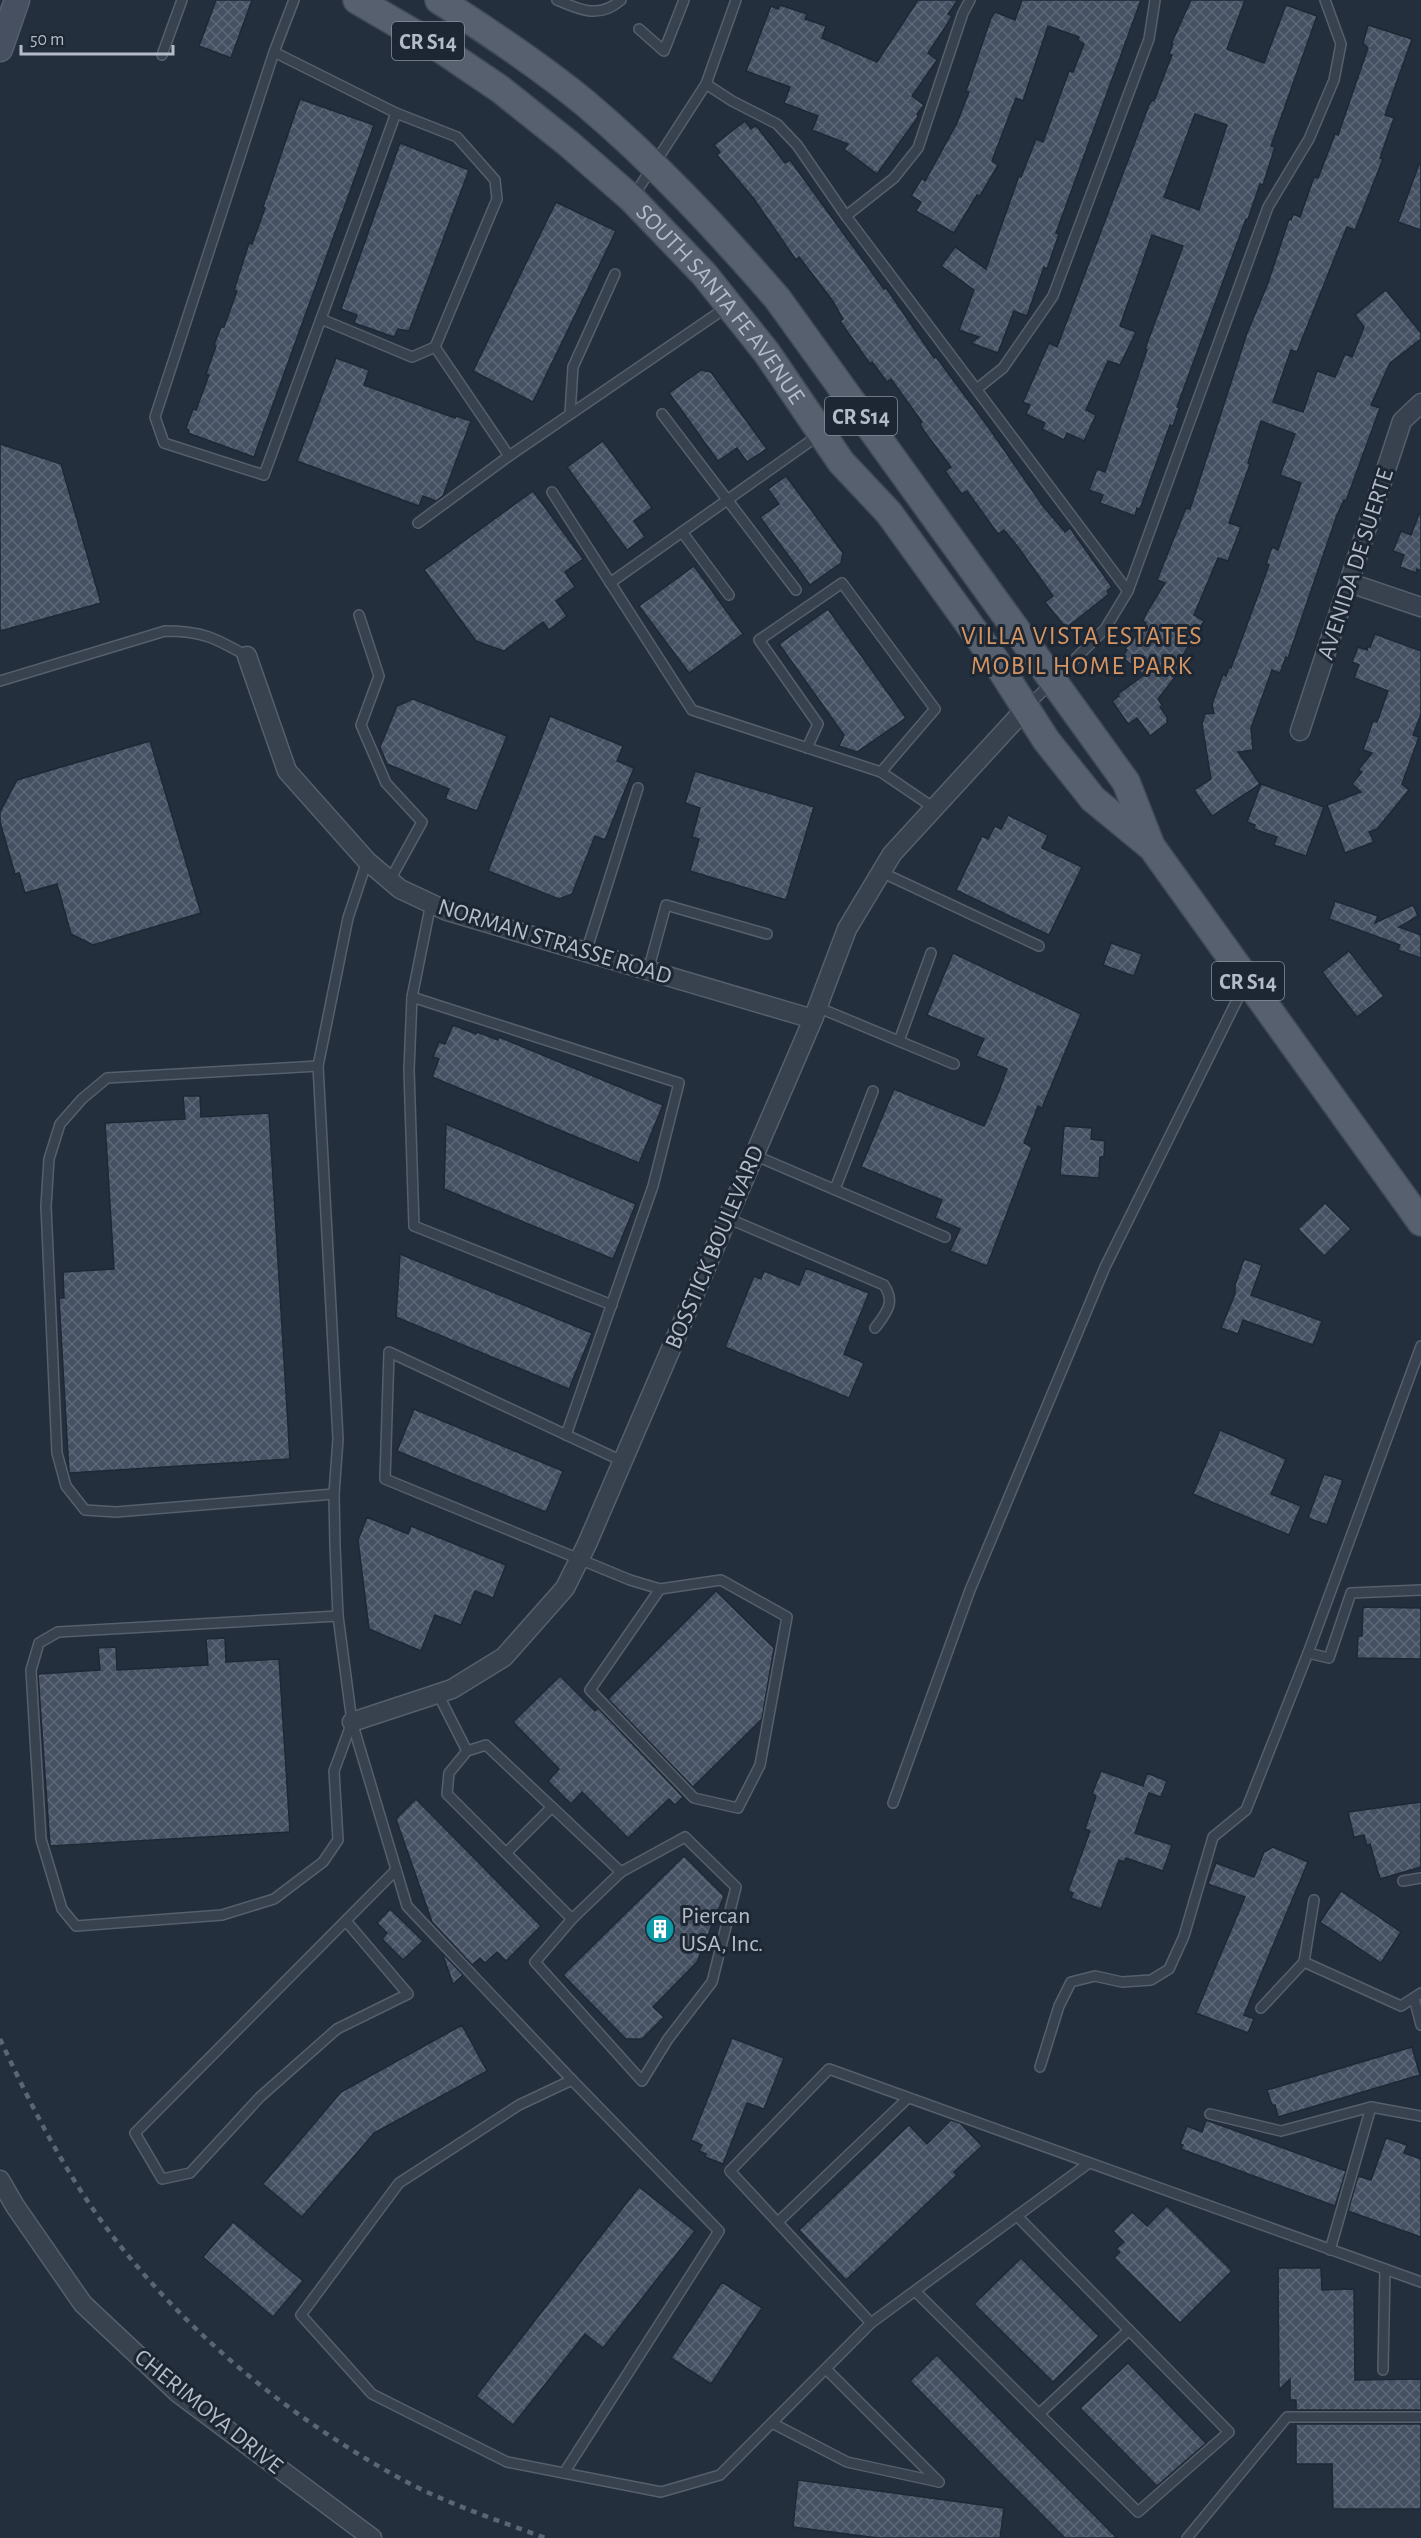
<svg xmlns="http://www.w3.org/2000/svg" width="1421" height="2538" viewBox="0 0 1421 2538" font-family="'Alegreya Sans',sans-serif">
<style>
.building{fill:url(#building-cross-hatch);stroke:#1f2835;stroke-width:1.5;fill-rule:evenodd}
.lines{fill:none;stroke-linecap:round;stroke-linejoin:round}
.lane-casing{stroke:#565f6c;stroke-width:12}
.street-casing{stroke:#565f6c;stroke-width:21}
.secondary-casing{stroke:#565f6c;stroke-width:27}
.primary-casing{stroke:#414a57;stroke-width:30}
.lane{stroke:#38414e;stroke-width:9}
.street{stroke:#38414e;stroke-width:18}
.secondary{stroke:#465061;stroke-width:24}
.primary{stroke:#56606e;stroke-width:27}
.rail{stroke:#5a6575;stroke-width:4.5;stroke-dasharray:6 6;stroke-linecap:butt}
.labels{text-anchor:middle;stroke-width:6;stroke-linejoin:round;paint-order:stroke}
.shield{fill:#1d2633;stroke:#878f9c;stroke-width:1.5}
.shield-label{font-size:22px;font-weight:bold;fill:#b4bcc9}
.street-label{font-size:24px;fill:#b4bcc9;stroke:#1d2633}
.poi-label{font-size:24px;fill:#b4bcc9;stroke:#1d2633;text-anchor:start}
.neighbourhood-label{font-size:26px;letter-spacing:1.5px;fill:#d59563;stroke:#1d2633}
</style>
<defs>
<pattern id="building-cross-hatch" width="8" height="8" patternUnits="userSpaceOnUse" patternTransform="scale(1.5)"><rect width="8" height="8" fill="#455162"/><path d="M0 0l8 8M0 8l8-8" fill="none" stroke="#5d6877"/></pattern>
</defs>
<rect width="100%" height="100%" fill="#242f3e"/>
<g class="building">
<path d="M216,0H252L231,58L199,46Z"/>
<path d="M918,0H958L948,14L952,16L946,26L928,53L937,60L912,96L924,105L917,114L918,117L877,174L844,149L848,144L812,130L818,116L784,103L790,87L746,71L771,6L778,9L780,5L807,14L805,19L826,26L822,38L877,62Z"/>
<path d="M1022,0H1141L1056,233L1059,234L1047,269L1044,267L1027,316L1014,311L998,353L971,343L979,337L959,330L974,290L941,266L955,247L986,269L1019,176L1021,177L1036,139L1043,142L1069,71L1073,72L1084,44L1078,40L1079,37L1048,26L1023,101L1016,98L992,161L998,165L980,196L977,195L954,233L916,211L921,202L911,196L922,178L925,181L957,123L969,92L966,91L991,18L995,12L1015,20Z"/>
<path d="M1191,0H1245L1227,49L1264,63L1286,5L1317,16L1271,146L1275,147L1263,185L1260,184L1248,219H1246L1177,407L1179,408L1173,426L1170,425L1140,509L1137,508L1135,516L1100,503L1103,495L1089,490L1097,469L1105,472L1147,350L1145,349L1183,246L1152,235L1120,326L1136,332L1120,365L1108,361L1086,410L1096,415L1084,441L1067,433L1064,440L1042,429L1045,423L1026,414L1030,405L1023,402L1049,343L1057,347L1149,105L1152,100L1154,101L1172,55L1169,54L1173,44H1171ZM1195,114L1227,125L1199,210L1164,197Z"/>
<path d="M1368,25L1412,39L1385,115L1394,118L1380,158L1383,159L1355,230L1347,227L1297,352L1291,350L1273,402L1303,412L1317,371L1335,377L1345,354L1352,357L1364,327L1355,315L1386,290L1421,333V339L1390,363L1371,405L1380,408L1346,501L1344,500L1337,515L1288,658L1286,657L1280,673L1272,670L1251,728L1253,750L1238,752L1260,784L1212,816L1194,790L1211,779L1202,724L1205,714L1214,713L1212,704L1223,674L1226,676L1229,667L1231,668L1269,565L1266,564L1272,547L1278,550L1301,483L1280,475L1295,434L1261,421L1248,463L1250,464L1229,523L1241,527L1228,561L1218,558L1194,615L1204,621L1181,658L1185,661L1177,670L1179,672L1158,699L1162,705L1160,707L1167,717V723L1150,736L1137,718L1128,724L1112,701L1119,696L1118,694L1144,675L1122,657L1127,650L1125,649L1146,623L1143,621L1147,612L1165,583L1157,580L1186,508L1190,509L1247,333L1268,283L1289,219L1291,220L1293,214L1300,217L1314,177L1318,178L1335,134L1338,135L1368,48L1363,43Z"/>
<path d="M300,99L374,125L254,457L188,433L189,430L186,428L193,409L196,410L209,375L206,374L216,346L214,345L221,327H224L237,291L234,290L243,262L249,243L252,244L265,208L263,207Z"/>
<path d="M745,121L751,129L755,126L758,128L785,163L790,160L884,289L886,288L891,295L934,358L936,357L989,428L1043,506L1065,532L1070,528L1112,587L1107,591L1109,594L1066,628L1045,602L1053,596L1018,547L1004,530L998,534L967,491L962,494L958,489L945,471L951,467L924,431L920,424L922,422L891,379L887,382L872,362L870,364L840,321L843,319L832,300L799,257L796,260L754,199L717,155L720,152L714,145Z"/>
<path d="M400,143L469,170L409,331L398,329L394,337L354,323L357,315L341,309Z"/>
<path d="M1419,164L1421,165V230L1398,222Z"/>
<path d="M556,202L616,231L533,402L473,371Z"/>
<path d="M336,358L369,370L364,385L455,418L456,416L471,421L443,496L436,501L423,496L419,506L297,461Z"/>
<path d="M701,370L711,372L767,449L747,462L737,448L718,461L669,393Z"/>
<path d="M603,441L652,508L634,521L645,537L627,550L567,467Z"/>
<path d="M0,444L61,464L101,603L0,631Z"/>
<path d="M786,476L843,553L841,563L810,585L760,517L779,504L768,489Z"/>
<path d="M533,491L583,559L565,572L575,587L556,601L567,616L549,630L543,622L504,651L476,641L424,570Z"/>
<path d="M1419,514H1421V571L1417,569L1416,573L1400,567L1404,555L1393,551L1401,531L1411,535Z"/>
<path d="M694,566L743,634L689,673L639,606Z"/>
<path d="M828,609L906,718L857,752L839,746L844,735L779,644Z"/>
<path d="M1375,634L1421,651V714L1413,735L1419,737L1402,784L1409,790L1377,829L1369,832L1374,842L1345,853L1327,805L1361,792L1352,784L1362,772L1358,770L1372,753L1363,750L1373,721L1377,722L1388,691L1354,678L1359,665L1352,662L1358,647L1367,650L1368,647H1370Z"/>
<path d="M413,699L507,736L477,811L445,799L449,789L387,764L380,747L397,706Z"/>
<path d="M550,716L623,746L617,761L634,768L605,840L595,836L572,894L559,899L488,871Z"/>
<path d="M150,741L201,913L93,945L71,934L57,884L25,893L19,873L15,874L0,822V812L17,780Z"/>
<path d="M695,771L814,807L786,900L690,871L699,839L692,837L700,808L685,803Z"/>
<path d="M1261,784L1324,807L1306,856L1274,845L1277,837L1254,829L1255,825L1247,822Z"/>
<path d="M1008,815L1048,835L1042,848L1082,867L1049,935L956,890L982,836L988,839L995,826L1001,829Z"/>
<path d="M1335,901L1378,916L1375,923L1413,905L1418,916L1399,927L1421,935V958L1398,950L1400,945L1329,919Z"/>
<path d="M1111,943L1142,954L1134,976L1103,965Z"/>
<path d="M1349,951L1384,996L1357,1017L1322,972Z"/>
<path d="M953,953L1081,1014L1042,1108L1038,1106L1024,1143L1032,1147L987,1266L950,1251L960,1229L935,1218L942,1200L861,1167L894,1089L984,1126L999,1091L1007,1069L976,1056L984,1039L927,1015Z"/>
<path d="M453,1025L476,1034L477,1032L498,1040L499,1037L663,1105L639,1163L432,1077L439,1059L433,1057L439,1042L445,1044Z"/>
<path d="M183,1096H200L201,1117L269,1113L290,1459L69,1473L59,1298H64L63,1272L114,1269L105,1123L185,1119Z"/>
<path d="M446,1124L636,1204L613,1259L444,1189Z"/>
<path d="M1064,1126L1092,1128L1091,1139L1105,1141L1104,1157H1100L1099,1178L1060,1175Z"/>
<path d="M1325,1203L1351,1229L1324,1256L1298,1229Z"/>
<path d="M400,1254L592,1333L569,1389L396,1317Z"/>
<path d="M1244,1259L1262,1265L1251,1295L1322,1321L1313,1345L1243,1320L1238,1334L1221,1328L1235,1294V1285Z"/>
<path d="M806,1268L869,1293L844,1354L864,1363L849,1398L725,1347L754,1276L761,1279L764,1271L799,1285Z"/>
<path d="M414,1409L563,1471L546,1512L397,1451Z"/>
<path d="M1220,1430L1286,1459L1271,1494L1301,1506L1289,1535L1193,1494Z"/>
<path d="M1324,1474L1343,1480L1327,1525L1308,1518Z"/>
<path d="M367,1517L408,1534L411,1526L506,1565L493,1598L475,1591L461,1625L435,1615L421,1651L369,1629L358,1540Z"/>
<path d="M716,1591L774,1648L762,1719L693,1787L608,1699Z"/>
<path d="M1363,1607L1421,1608V1659L1357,1658L1358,1636H1362Z"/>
<path d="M225,1638L226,1662L279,1659L290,1832L50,1846L38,1674L100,1670L98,1648L116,1647L117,1670L208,1665L206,1639Z"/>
<path d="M560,1676L595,1711L598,1708L683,1797L675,1805L669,1799L628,1838L582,1792L571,1804L548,1781L559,1769L513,1722Z"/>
<path d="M1101,1771L1143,1786L1147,1773L1167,1781L1161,1797L1149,1793L1135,1833L1172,1845L1163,1871L1126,1858L1124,1862L1119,1860L1101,1909L1071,1898L1073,1893L1068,1891L1090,1831L1085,1829L1096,1796L1092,1794Z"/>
<path d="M416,1799L541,1926L506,1961L497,1952L485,1963L480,1958L472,1965L432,1922L396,1819Z"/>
<path d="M1421,1802V1867L1380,1879L1370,1844L1367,1846L1364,1835L1354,1837L1348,1812Z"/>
<path d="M1273,1847L1308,1862L1244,2015L1254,2019L1248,2033L1196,2013L1245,1897L1208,1884L1216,1863L1254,1877L1264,1852Z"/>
<path d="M684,1856L724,1896L697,1962L653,2007L664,2017L642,2039H626L563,1975Z"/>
<path d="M1341,1891L1401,1932L1381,1963L1320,1922Z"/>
<path d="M390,1909L423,1941L403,1960L382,1939L387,1933L377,1923Z"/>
<path d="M442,1953L463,1975L453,1984Z"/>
<path d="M462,2025L487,2071L374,2133L302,2217L263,2184L341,2092Z"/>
<path d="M732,2038L784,2058L764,2109L747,2103L723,2164L705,2157L706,2154L699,2151L702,2145L691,2140Z"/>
<path d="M1412,2047L1420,2075L1278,2117L1275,2105H1272L1267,2090Z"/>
<path d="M951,2120L960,2123L982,2146L954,2172L957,2175L846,2280L799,2230L909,2125L927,2144Z"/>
<path d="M1206,2120L1346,2171L1335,2206L1181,2149L1183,2145L1180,2144L1187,2126L1202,2132Z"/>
<path d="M1386,2138L1407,2145L1404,2153L1421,2159V2237L1348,2211L1358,2176L1371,2180Z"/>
<path d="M639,2187L695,2231L603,2348L585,2334L513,2425L476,2396Z"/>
<path d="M1167,2206L1232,2271L1180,2323L1114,2258L1120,2252L1116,2249L1124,2242L1113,2231L1132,2212L1147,2226Z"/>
<path d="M233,2222L303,2281L273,2317L203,2257Z"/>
<path d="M1021,2258L1099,2336L1053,2382L974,2304Z"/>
<path d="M1278,2268H1321L1322,2290L1354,2289L1355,2380L1421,2379V2410H1296V2400H1290V2379L1279,2390Z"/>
<path d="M722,2282L762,2308L711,2384L671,2358Z"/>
<path d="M937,2355L1015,2435L1117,2538H1065L999,2472L910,2381Z"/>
<path d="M1128,2363L1206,2443L1157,2486L1080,2408Z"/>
<path d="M1296,2424H1421V2509H1333L1332,2464H1296Z"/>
<path d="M798,2480L1004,2508L1000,2538H878L793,2527Z"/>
</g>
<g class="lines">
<g class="lane-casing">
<g id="lane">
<path d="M557,0C580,10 599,19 621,0"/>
<path d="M639,29L664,51L684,0"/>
<path d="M274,52L396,113L264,475L164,443L155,417L274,52L294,0"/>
<path d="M162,55L182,0"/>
<path d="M706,84L732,101L777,124L797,145L846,216L1128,591"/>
<path d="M633,197L706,84L736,0"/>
<path d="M846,216L894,178L918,148L963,13L970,0"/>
<path d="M321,319L412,357L435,347L497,199L495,180L457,137L396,113"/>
<path d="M435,347L509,456"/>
<path d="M978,388L1003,368L1053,296L1149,39L1155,0"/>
<path d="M570,414L573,367L615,274"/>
<path d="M662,414L796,590"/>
<path d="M552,492L692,710L881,772L934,808"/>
<path d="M418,523L509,456L727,307"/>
<path d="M682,532L729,595"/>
<path d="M610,583L819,435"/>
<path d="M359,615L379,676L361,725L386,783L422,822L390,880"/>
<path d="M0,681L165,631C203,631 215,638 247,656"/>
<path d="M1028,706L1105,629L1128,591L1268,207L1309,139L1334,80L1341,44L1325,0"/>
<path d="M807,748L818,724L759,640L842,583L935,709L881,772"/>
<path d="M367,861L348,918L318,1066L338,1439L334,1494L335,1546L338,1616L352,1722L407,1906L572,2080L519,2105L399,2183L301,2315L372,2394L507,2462L661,2492L720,2475L871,2323L730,2171L829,2069L1421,2282"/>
<path d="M881,872L1039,946"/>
<path d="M431,903L412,997L679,1083L653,1186L566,1435"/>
<path d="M586,952L638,788"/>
<path d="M648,971L666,905L767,934"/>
<path d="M412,997L409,1070L414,1226L612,1305"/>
<path d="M817,1007L954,1064"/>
<path d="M899,1041L931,953"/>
<path d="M318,1066L107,1078L82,1099L60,1124L49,1159L46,1206L57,1453L66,1486L85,1510L116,1512L334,1494"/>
<path d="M754,1155L945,1237"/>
<path d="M835,1189L873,1091"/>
<path d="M727,1218L884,1285C896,1303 886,1313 875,1328"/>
<path d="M1421,1346L1308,1653L1329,1658L1351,1593L1421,1590"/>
<path d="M622,1461L389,1352L385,1479L630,1580L660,1589L590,1690L694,1798L738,1808L760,1765L787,1617L721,1580L660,1589"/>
<path d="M338,1616L58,1632L39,1643L31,1670L41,1839L62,1909L76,1926L222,1915L274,1899L323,1862L338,1840L334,1771L352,1722"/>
<path d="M438,1694L467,1751L449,1773L447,1794L572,1919L621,1872L486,1745L467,1751"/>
<path d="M893,1803L970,1590L1105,1267L1246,982"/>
<path d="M506,1853L552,1807"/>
<path d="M1403,1881L1421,1878"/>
<path d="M572,1919L535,1962L642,2081L668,2039L712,1982L736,1887L685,1837L621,1872"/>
<path d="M346,1921L408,1994L337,2029L260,2097L190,2173L162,2179L135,2133L396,1870"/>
<path d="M1304,1962L1314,1900"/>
<path d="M1414,1998L1421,2025"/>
<path d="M1261,2008L1304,1962L1401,2006L1421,1993"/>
<path d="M1040,2067L1059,2006L1071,1982L1095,1976L1122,1982L1151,1980L1169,1969L1184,1936L1213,1837L1246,1810L1308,1653"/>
<path d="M1210,2114L1281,2131L1371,2107"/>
<path d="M778,2222L908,2098"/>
<path d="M1330,2250L1371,2107L1421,2116"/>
<path d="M915,2291L1138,2512L1229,2432L1017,2216"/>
<path d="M871,2323L1089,2163"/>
<path d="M826,2369L939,2482"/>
<path d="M1383,2370L1385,2269"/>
<path d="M1039,2414L1129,2330"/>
<path d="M772,2423L847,2462L939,2482"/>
<path d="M564,2473L719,2231L572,2080"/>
<path d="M1187,2538L1287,2417H1421"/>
</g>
</g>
<g class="street-casing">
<g id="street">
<path d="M1350,583L1421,607"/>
<path d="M247,656L287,771L367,861L400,889L447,911L813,1019"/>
<path d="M1300,731L1402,421L1421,403"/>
<path d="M352,1722L452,1689L504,1657L565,1588L587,1544L813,1019L847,929L892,854L1026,708"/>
<path d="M0,2180L15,2206L83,2304L178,2393L372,2538"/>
</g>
</g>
<g class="secondary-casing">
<path id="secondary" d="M0,49L17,0"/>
</g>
<g class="primary-casing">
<g id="primary">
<path id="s1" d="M357,0L441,49L500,89L569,144L632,199L704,274L767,353L841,462L889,513L995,660L1046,740L1093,799L1149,845"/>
<path d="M439,0C489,32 539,65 585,103C655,162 717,229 777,298L1126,782L1151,846L1421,1222"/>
</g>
</g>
<use href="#lane" class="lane"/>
<use href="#street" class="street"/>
<use href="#secondary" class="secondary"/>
<use href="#primary" class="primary"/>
<path class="rail" d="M0,2039C33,2110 69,2181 118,2243C192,2337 290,2417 394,2475C441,2502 495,2519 545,2538"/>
</g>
<defs>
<g id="building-disc" transform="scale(1.5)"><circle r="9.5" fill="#0f9aa8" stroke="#1d2633"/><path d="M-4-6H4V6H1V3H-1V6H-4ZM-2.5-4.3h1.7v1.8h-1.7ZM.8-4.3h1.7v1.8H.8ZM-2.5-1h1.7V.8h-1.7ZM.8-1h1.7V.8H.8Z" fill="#fff"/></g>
</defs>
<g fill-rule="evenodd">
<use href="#building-disc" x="660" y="1929"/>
</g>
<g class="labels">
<g class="shield">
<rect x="392" y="22" width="72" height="38" rx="4.5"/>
<rect x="825" y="397" width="72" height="38" rx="4.5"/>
<rect x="1212" y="962" width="72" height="38" rx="4.5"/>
</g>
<g class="shield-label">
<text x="428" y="49">CR S14</text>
<text x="861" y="424">CR S14</text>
<text x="1248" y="989">CR S14</text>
</g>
<g class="street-label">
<text dy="8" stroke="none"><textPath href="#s1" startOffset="478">SOUTH SANTA FE AVENUE</textPath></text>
<text transform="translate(1355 564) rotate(-72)" y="8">AVENIDA DE SUERTE</text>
<text transform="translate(555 941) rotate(17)" y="8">NORMAN STRASSE ROAD</text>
<text transform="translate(714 1247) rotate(-67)" y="8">BOSSTICK BOULEVARD</text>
<text transform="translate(209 2411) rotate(39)" y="8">CHERIMOYA DRIVE</text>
</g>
<g class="poi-label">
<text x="681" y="1923">Piercan<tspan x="681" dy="28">USA, Inc.</tspan></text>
</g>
<g class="neighbourhood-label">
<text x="1082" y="644">VILLA VISTA ESTATES<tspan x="1082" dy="30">MOBIL HOME PARK</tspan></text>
</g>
</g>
<path d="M21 45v9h152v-9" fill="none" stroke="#b4bcc9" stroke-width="3"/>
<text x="30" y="45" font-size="18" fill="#b4bcc9" stroke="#1d2633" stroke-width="4.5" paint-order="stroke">50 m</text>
</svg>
